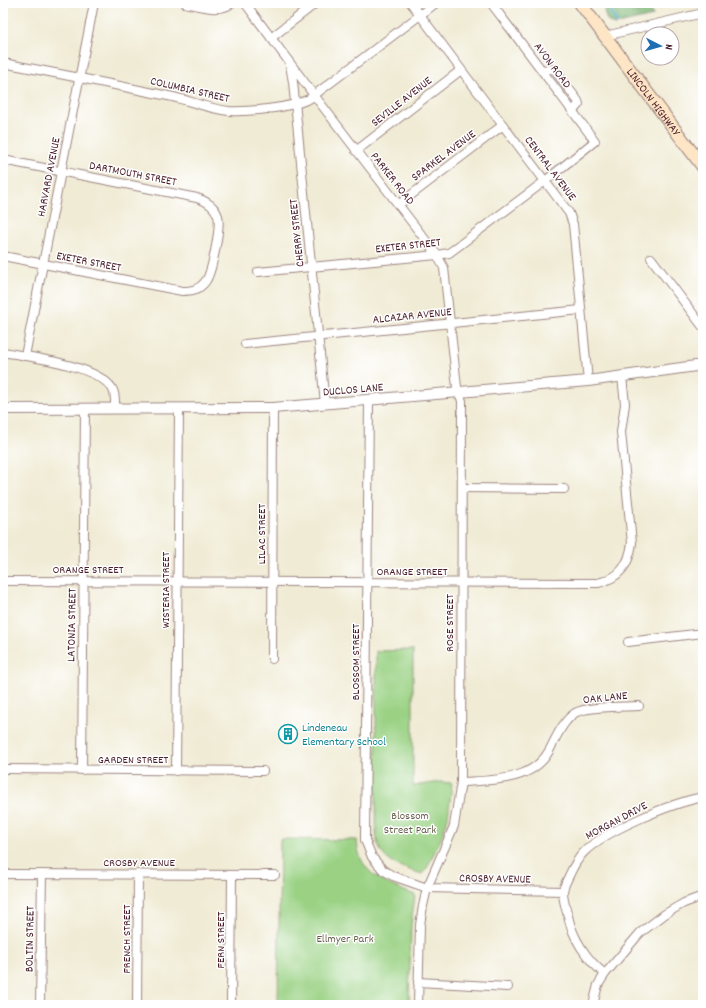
<svg xmlns="http://www.w3.org/2000/svg" width="706" height="1008" viewBox="0 0 706 1008" font-family="Dekko,sans-serif">
<style>
.green{fill:#9ad183;stroke:#727857}
.forest{fill:url(#forest-crowns);stroke:#62694e}
.lines{fill:none;stroke-linecap:round;stroke-linejoin:round}
.stream{stroke:#4aa6c8;stroke-width:2.5}
.minor-casing{stroke:#9d8580;stroke-width:10}
.tertiary-casing{stroke:#9d8580;stroke-width:12}
.secondary-casing{stroke:#9d8580;stroke-width:14}
.minor{stroke:#fff;stroke-width:8}
.tertiary{stroke:#fff;stroke-width:10}
.secondary{stroke:#fde5c5;stroke-width:12}
.labels{text-anchor:middle;stroke-width:3;stroke-linejoin:round;paint-order:stroke}
.street-label{font-size:12px;fill:#4a1f2b;stroke:#fff}
.culture-label{font-size:12px;fill:#0d838f;stroke:#fff;text-anchor:start}
.park-label{font-size:12px;fill:#665d4a;stroke:#fff}
</style>
<defs>
<pattern id="forest-crowns" width="20" height="18" patternUnits="userSpaceOnUse"><rect width="20" height="18" fill="#7bb371"/><path d="M2 6a3 3 0 1 1 6 0M12 15a3 3 0 1 1 6 0" fill="none" stroke="#67915d"/></pattern>
</defs>
<rect width="100%" height="100%" fill="#fff"/>
<filter id="ink" filterUnits="userSpaceOnUse"><feTurbulence type="fractalNoise" baseFrequency=".025" numOctaves="2"/><feDisplacementMap in="SourceGraphic" scale="8" xChannelSelector="R" yChannelSelector="G"/><feConvolveMatrix kernelMatrix="1 2 1 2 8 2 1 2 1" color-interpolation-filters="sRGB"/></filter>
<filter id="wash" filterUnits="userSpaceOnUse"><feTurbulence type="fractalNoise" baseFrequency=".012" numOctaves="4" result="noise"/><feDisplacementMap in="SourceGraphic" scale="16" xChannelSelector="R" yChannelSelector="G"/><feGaussianBlur stdDeviation="0.9" result="paint"/><feColorMatrix in="noise" values="0 0 0 0 0 0 0 0 0 0 0 0 0 0 0 0 0 1.4 0 .05"/><feComposite in="paint" operator="in"/></filter>
<g filter="url(#wash)">
<rect width="100%" height="100%" fill="#f0ebd4"/>
<g class="green">
<path d="M413,650V786L440,782L452,783L448,818L441,839L426,870L422,874C418,873 414,871 410,870C389,863 378,856 376,833V651Z"/>
<path d="M280,839L357,840C358,875 387,884 415,895L411,926L409,1005H278Z"/>
</g>
<path class="forest" d="M604,3H649L653,16L614,25C604,21 604,12 604,3Z"/>
<g class="lines">
<path class="stream" d="M611,3V13L617,23"/>
</g>
</g>
<g filter="url(#ink)">
<g class="lines">
<g class="minor-casing">
<g id="minor">
<path d="M185,3C200,6 219,13 232,3"/>
<path d="M245,3L314,95L437,255L444,268L457,387L462,401L461,782L454,826L427,888L423,906L420,925L418,1005"/>
<path d="M411,3L569,213L573,224L588,381"/>
<path d="M605,36L703,13"/>
<path d="M271,38L316,3"/>
<path d="M3,63C60,74 116,85 173,97C191,101 209,109 229,111C249,112 290,108 309,99L436,3"/>
<path d="M290,65L293,82L325,404"/>
<path d="M541,70L551,69L555,70L578,101L579,104L573,111"/>
<path d="M356,151L461,70"/>
<path d="M3,160L197,198C206,201 215,206 218,216C221,226 212,274 205,282C199,290 191,291 182,291L3,256"/>
<path d="M398,205L503,125"/>
<path d="M651,258L703,327"/>
<path d="M258,272L437,255L449,253L545,181L595,141L491,3"/>
<path d="M245,344L581,310"/>
<path d="M3,352C30,357 96,365 112,388C116,394 115,402 115,409"/>
<path d="M25,356L94,3"/>
<path d="M369,401L365,840L372,857L383,870L393,876L427,888L563,891"/>
<path d="M462,488L564,489"/>
<path d="M3,581L598,583C620,578 629,565 632,543L621,432L625,404L622,377"/>
<path d="M628,642L703,633"/>
<path d="M272,659L273,408"/>
<path d="M3,769L263,771"/>
<path d="M82,770L85,409"/>
<path d="M176,771L179,409"/>
<path d="M461,782C491,780 532,782 549,751C556,738 562,722 575,713C586,706 623,707 639,706"/>
<path d="M3,874L275,875"/>
<path d="M605,974C587,960 573,939 568,916C566,909 563,900 563,892C563,888 566,882 568,878C572,869 577,859 584,852C606,830 672,803 703,797"/>
<path d="M418,982L508,987"/>
<path d="M40,1005L42,874"/>
<path d="M137,1005L138,874"/>
<path d="M231,1005L232,875"/>
<path d="M593,1005L598,985L605,974L640,933L665,914L684,903L703,896"/>
</g>
</g>
<g class="tertiary-casing">
<path id="tertiary" d="M3,409L273,408L588,381L703,365"/>
</g>
<g class="secondary-casing">
<g id="secondary">
<path id="s1" d="M580,3L703,167"/>
</g>
</g>
<use href="#minor" class="minor"/>
<use href="#tertiary" class="tertiary"/>
<use href="#secondary" class="secondary"/>
</g>
</g>
<defs>
<g id="building-ring" transform="scale(1)"><circle r="9.5" fill="#fff" stroke="#0f9aa8" stroke-width="1.5"/><path d="M-4-6H4V6H1V3H-1V6H-4ZM-2.5-4.3h1.7v1.8h-1.7ZM.8-4.3h1.7v1.8H.8ZM-2.5-1h1.7V.8h-1.7ZM.8-1h1.7V.8H.8Z" fill="#0f9aa8"/></g>
</defs>
<g fill-rule="evenodd">
<use href="#building-ring" x="288" y="734"/>
</g>
<g class="labels">
<g class="street-label">
<text transform="translate(553 65) rotate(53)" y="4">AVON ROAD</text>
<text transform="translate(190 89) rotate(13)" y="4">COLUMBIA STREET</text>
<text transform="translate(401 101) rotate(-38)" y="4">SEVILLE AVENUE</text>
<text dy="4" stroke="none"><textPath href="#s1" startOffset="123">LINCOLN HIGHWAY</textPath></text>
<text transform="translate(443 155) rotate(-37)" y="4">SPARKEL AVENUE</text>
<text transform="translate(551 168) rotate(53)" y="4">CENTRAL AVENUE</text>
<text transform="translate(133 173) rotate(11)" y="4">DARTMOUTH STREET</text>
<text transform="translate(48 177) rotate(-79)" y="4">HARVARD AVENUE</text>
<text transform="translate(393 178) rotate(52)" y="4">PARKER ROAD</text>
<text transform="translate(296 233) rotate(-96)" y="4">CHERRY STREET</text>
<text transform="translate(408 245) rotate(-6)" y="4">EXETER STREET</text>
<text transform="translate(89 261) rotate(11)" y="4">EXETER STREET</text>
<text transform="translate(412 315) rotate(-6)" y="4">ALCAZAR AVENUE</text>
<text transform="translate(353 389) rotate(-5)" y="4">DUCLOS LANE</text>
<text transform="translate(261 534) rotate(-90)" y="4">LILAC STREET</text>
<text x="88" y="573">ORANGE STREET</text>
<text x="412" y="575">ORANGE STREET</text>
<text transform="translate(165 590) rotate(-90)" y="4">WISTERIA STREET</text>
<text transform="translate(449 623) rotate(-90)" y="4">ROSE STREET</text>
<text transform="translate(71 625) rotate(-89)" y="4">LATONIA STREET</text>
<text transform="translate(355 662) rotate(-90)" y="4">BLOSSOM STREET</text>
<text transform="translate(605 697) rotate(-6)" y="4">OAK LANE</text>
<text x="133" y="763">GARDEN STREET</text>
<text transform="translate(616 820) rotate(-28)" y="4">MORGAN DRIVE</text>
<text x="139" y="866">CROSBY AVENUE</text>
<text transform="translate(495 878) rotate(1)" y="4">CROSBY AVENUE</text>
<text transform="translate(29 939) rotate(-89)" y="4">BOLTIN STREET</text>
<text transform="translate(126 939) rotate(-90)" y="4">FRENCH STREET</text>
<text transform="translate(220 940) rotate(-90)" y="4">FERN STREET</text>
</g>
<g class="culture-label">
<text x="302" y="731">Lindeneau<tspan x="302" dy="14">Elementary School</tspan></text>
</g>
<g class="park-label">
<text x="410" y="819">Blossom<tspan x="410" dy="14">Street Park</tspan></text>
<text x="345" y="942">Ellmyer Park</text>
</g>
</g>
<rect width="706" height="1008" fill="none" stroke="#fff" stroke-width="16"/>
<g transform="translate(660 46) rotate(96)"><circle r="19" fill="#ffffff" stroke="#b7a5aa"/>
<path d="M0-3L7 15L0 10L-7 15Z" fill="#1f6fb2"/>
<text y="-6" font-size="11" font-weight="bold" text-anchor="middle" fill="#4a1f2b">N</text>
</g>
</svg>
